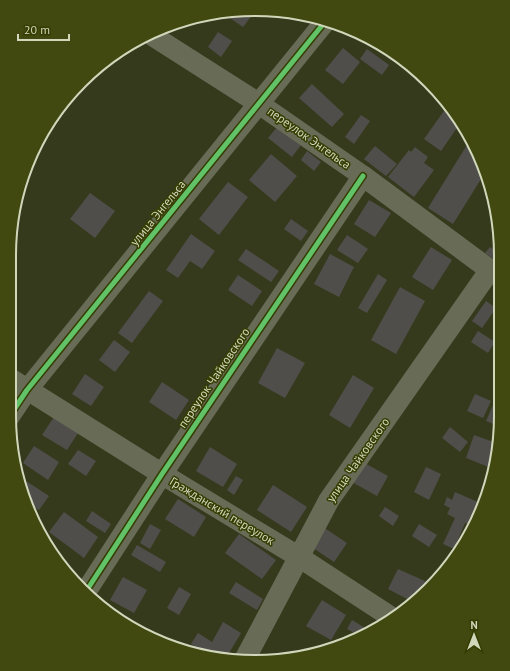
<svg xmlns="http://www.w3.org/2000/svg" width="510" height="671" viewBox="0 0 510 671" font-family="'PT Sans',sans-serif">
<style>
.building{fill:#4f4e4a}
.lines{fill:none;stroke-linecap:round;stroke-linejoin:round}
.minor{stroke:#686b56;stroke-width:21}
.cycleway-casing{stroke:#353d02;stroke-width:8}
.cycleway{stroke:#61c268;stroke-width:5}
.labels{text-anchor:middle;stroke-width:3;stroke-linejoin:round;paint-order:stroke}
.street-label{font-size:12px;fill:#d1d7bb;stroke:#353d02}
.rim{fill:none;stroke:#d1d7bb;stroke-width:2}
</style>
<rect width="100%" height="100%" fill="#363a1d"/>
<g class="building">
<path d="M224,14H253L243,27Z"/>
<path d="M218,32L232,41L221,57L208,47Z"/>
<path d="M343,48L360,62L343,84L325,70Z"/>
<path d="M367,49L389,65L382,75L360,59Z"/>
<path d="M312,84L344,114L332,127L299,98Z"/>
<path d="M446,108L455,114L460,119L461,122L441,151L424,139Z"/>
<path d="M361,115L370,121L354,144L345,137Z"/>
<path d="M278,126L301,145L292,157L268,138Z"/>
<path d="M470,140L486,171L453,224L428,208Z"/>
<path d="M375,146L397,164L386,176L364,159Z"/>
<path d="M415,147L428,157L424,163L434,170L414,197L388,177L409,150L411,152Z"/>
<path d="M307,151L321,162L314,171L301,160Z"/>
<path d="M271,154L297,176L275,202L249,180Z"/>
<path d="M228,182L248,197L219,235L199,219Z"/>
<path d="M90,193L115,211L95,238L70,219Z"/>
<path d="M369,200L391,213L375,237L354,224Z"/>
<path d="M494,203L497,216L489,211Z"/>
<path d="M291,219L308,231L301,241L284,229Z"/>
<path d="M191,234L215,251L202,269L190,261L178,278L166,270Z"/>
<path d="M347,235L368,249L358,263L337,250Z"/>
<path d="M431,247L452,260L433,290L412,277Z"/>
<path d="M490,247L499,253V263L485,253Z"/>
<path d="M246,249L279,271L271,282L238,260Z"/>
<path d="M330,254L354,267L339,297L314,284Z"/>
<path d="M378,274L387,280L367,313L358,308Z"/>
<path d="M238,275L262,291L252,306L228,290Z"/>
<path d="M400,287L425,301L396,354L371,340Z"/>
<path d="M149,291L163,301L132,343L118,333Z"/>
<path d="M486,301L496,308L482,328L472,321Z"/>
<path d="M478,331L495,342L488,353L471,342Z"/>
<path d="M114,340L130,352L115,372L99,360Z"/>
<path d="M277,348L305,363L285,398L258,383Z"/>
<path d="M85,374L104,387L91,406L72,394Z"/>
<path d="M353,375L374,388L350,428L329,415Z"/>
<path d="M162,382L189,400L176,420L149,402Z"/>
<path d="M499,391V426L486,421Z"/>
<path d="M475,394L491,401L483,418L467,411Z"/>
<path d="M54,417L78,433L67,450L42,435Z"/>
<path d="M450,427L468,442L460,452L442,438Z"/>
<path d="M474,435L499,444V447L491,468L466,458Z"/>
<path d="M34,446L59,462L48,480L23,463Z"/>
<path d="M210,447L237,464L223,487L196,471Z"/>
<path d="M78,450L96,461L86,476L68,464Z"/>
<path d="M361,461L388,476L377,496L350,481Z"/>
<path d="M426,467L441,474L429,500L414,492Z"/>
<path d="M17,475L49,496L39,510L26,502L17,480Z"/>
<path d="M236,476L243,480L234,495L227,490Z"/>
<path d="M273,485L307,507L291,532L257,510Z"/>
<path d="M455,492L480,503L470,525L465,523L454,549L443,544L455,518L447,514L450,508L444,505L447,497L452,500Z"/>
<path d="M178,499L206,517L194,537L165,519Z"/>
<path d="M385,507L399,516L393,526L379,516Z"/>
<path d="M92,511L111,524L105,533L86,521Z"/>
<path d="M64,512L98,537L84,558L49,532Z"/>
<path d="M150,524L161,530L150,549L140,543Z"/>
<path d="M419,524L437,535L429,547L412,536Z"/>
<path d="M323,527L347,543L334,562L310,546Z"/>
<path d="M239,534L276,560L262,579L225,553Z"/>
<path d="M137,545L166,562L160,572L131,555Z"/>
<path d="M398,569L427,582L424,588L411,601L388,589Z"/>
<path d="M123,577L147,590L134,613L110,600Z"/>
<path d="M236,582L263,599L257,610L229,593Z"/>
<path d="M179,587L191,594L179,615L167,608Z"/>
<path d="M322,600L346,615L331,640L306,626Z"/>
<path d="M352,620L370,631L360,636L347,629Z"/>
<path d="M223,622L241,633L226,658L211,656L191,644L198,633L212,642Z"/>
</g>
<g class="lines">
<g class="minor">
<path d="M153,36L258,103L363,176L490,270L499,276"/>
<path d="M9,378L162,474L299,557L394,619"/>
<path d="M9,417L27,390L324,23"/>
<path d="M85,593L162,474L363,176"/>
<path d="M244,661L329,500L490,270"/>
</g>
<g class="cycleway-casing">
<g id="cycleway">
<path d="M9,417L27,390L324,23"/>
<path d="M85,593L162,474L363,176"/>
</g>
</g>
<use href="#cycleway" class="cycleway"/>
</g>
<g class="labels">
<g class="street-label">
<text transform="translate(309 138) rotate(35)" y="4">переулок Энгельса</text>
<text transform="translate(158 213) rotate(-51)" y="4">улица Энгельса</text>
<text transform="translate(214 378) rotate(-56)" y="4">переулок Чайковского</text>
<text transform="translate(358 460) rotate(-55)" y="4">улица Чайковского</text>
<text transform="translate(222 511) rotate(31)" y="4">Гражданский переулок</text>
</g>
</g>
<path d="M0 0H510V671H0ZM255 16H255A239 239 0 0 1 494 255V416A239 239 0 0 1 255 655H255A239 239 0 0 1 16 416V255A239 239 0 0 1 255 16Z" fill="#414911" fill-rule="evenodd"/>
<path class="rim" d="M255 16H255A239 239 0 0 1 494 255V416A239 239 0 0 1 255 655H255A239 239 0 0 1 16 416V255A239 239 0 0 1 255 16Z"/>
<g transform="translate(474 635)" stroke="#353d02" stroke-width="3" paint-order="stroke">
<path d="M0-3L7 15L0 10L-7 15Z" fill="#d1d7bb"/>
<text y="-6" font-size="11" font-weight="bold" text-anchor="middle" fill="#d1d7bb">N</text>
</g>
<path d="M18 34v6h51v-6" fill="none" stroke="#d1d7bb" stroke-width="2"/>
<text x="24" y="34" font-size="12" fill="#d1d7bb" stroke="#353d02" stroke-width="3" paint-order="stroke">20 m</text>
</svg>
